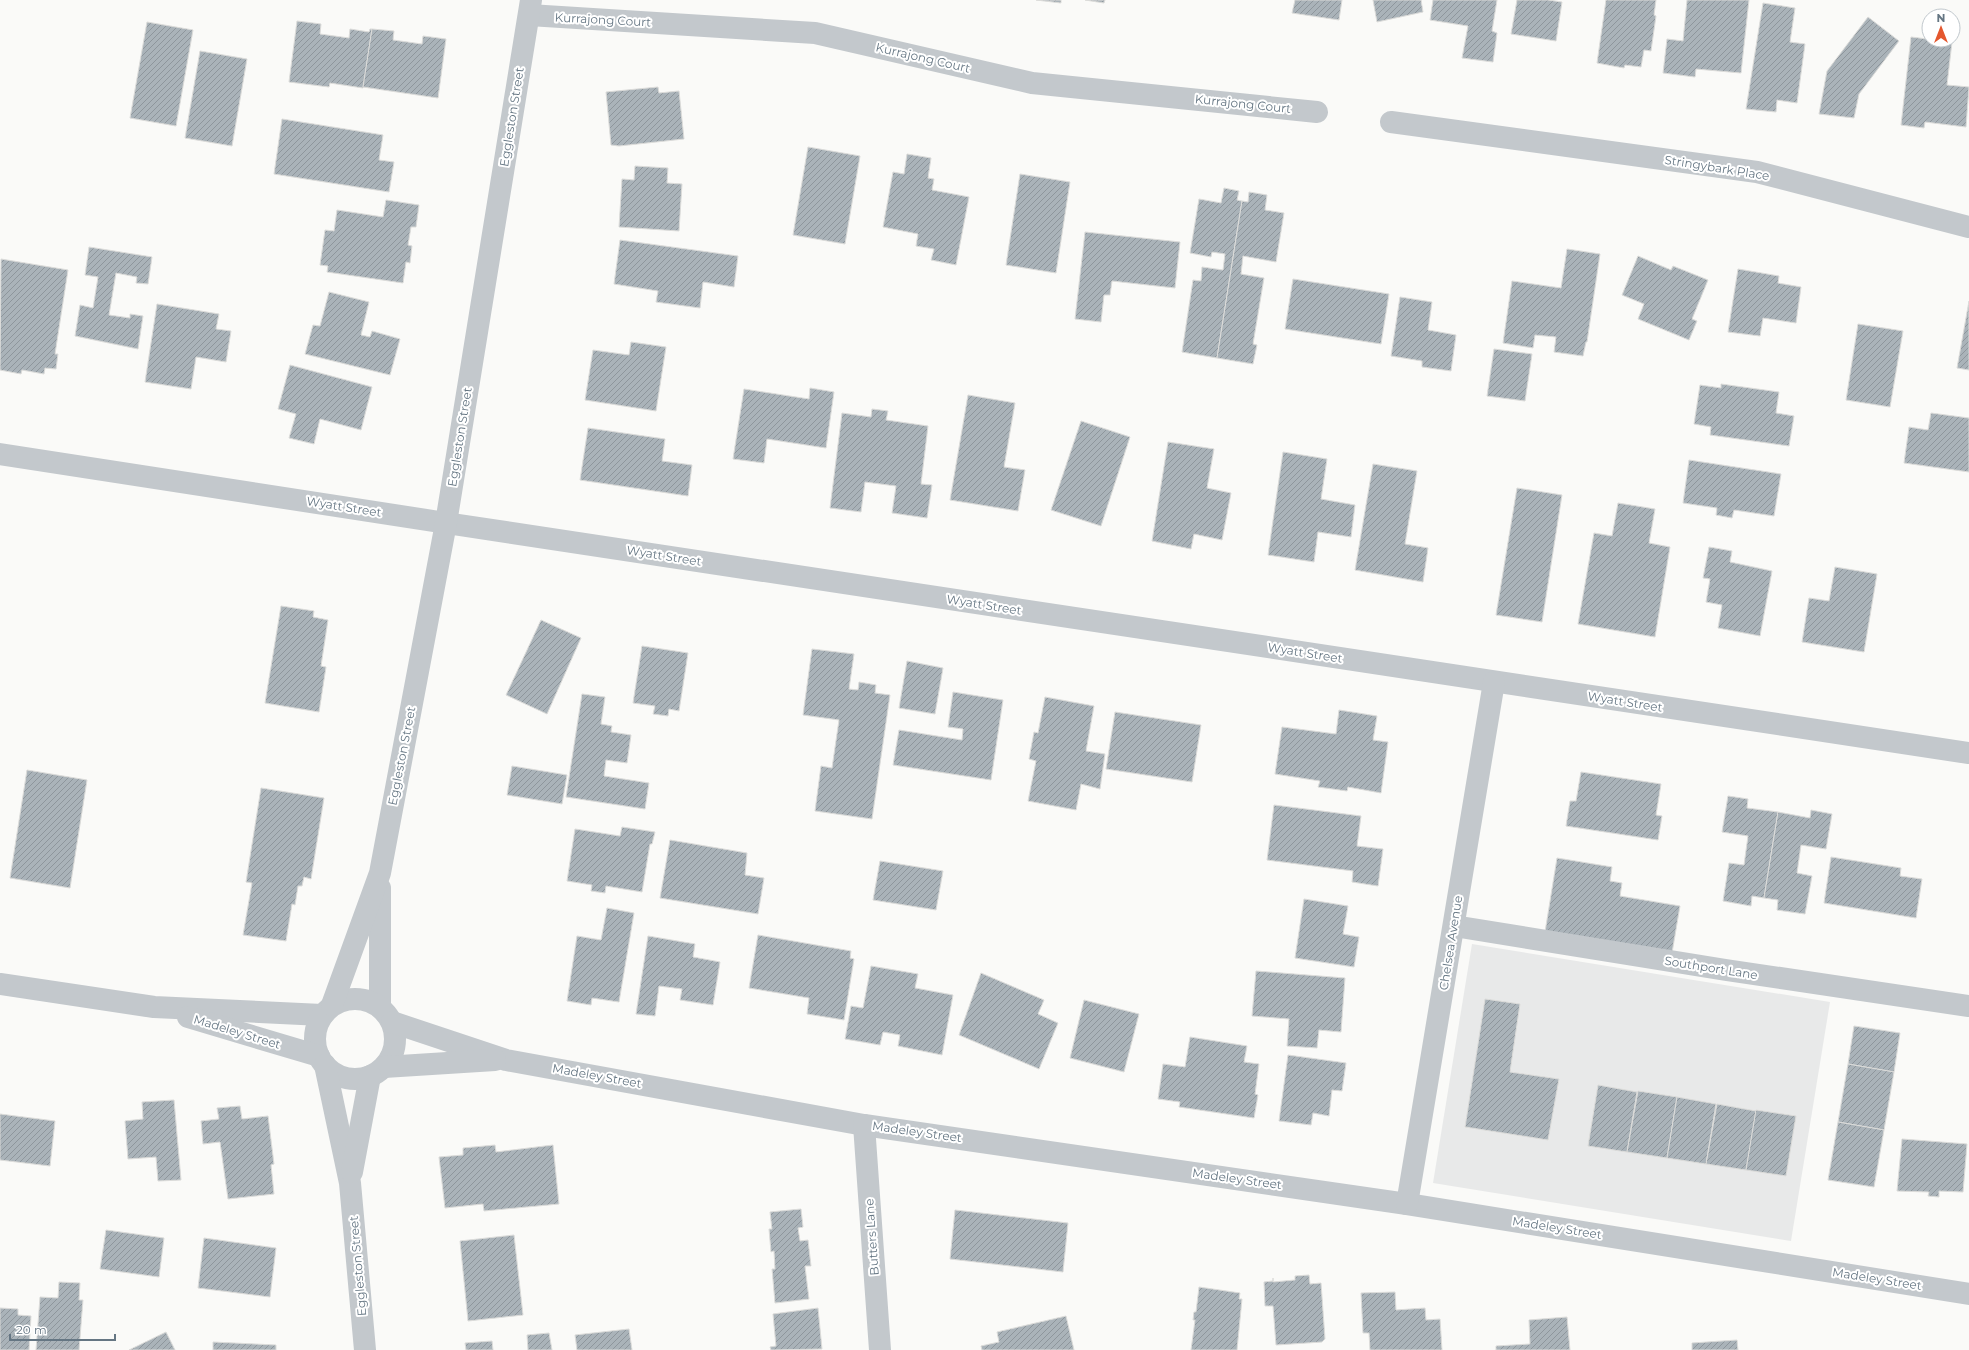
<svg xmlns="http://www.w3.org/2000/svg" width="1969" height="1350" viewBox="0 0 1969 1350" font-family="Montserrat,sans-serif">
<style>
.built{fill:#e8e9e9}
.building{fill:url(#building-hatch);stroke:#dcdcda}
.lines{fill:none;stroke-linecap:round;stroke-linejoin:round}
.minor{stroke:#c3c8cc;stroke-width:22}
.labels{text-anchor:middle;stroke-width:4;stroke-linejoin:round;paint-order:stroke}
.street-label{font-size:12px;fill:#657683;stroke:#fff}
</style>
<defs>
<pattern id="building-hatch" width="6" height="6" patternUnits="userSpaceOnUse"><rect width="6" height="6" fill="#aab3b9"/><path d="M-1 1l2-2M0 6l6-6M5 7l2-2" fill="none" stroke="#8e969c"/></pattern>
</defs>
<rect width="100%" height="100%" fill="#fafaf8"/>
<path class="built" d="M1472,944L1830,1002L1791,1241L1433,1183Z"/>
<g class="building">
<path d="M1036,0H1061V3Z"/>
<path d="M1085,0H1105L1104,3Z"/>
<path d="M1295,0H1342L1339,20L1292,13Z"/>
<path d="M1373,0H1421L1423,12L1377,22Z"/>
<path d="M1433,0H1497L1492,31L1497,33L1493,62L1462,58L1468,26L1430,20Z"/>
<path d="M1517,0H1548L1562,2L1556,41L1511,34Z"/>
<path d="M1606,0H1656L1654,15L1656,16L1651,51L1644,50L1641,67L1625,65L1624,68L1597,63Z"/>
<path d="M1687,0H1749L1741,73L1696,69L1695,77L1663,73L1667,39L1683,41Z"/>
<path d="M1763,3L1795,8L1790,42L1805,44L1797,103L1777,100L1776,112L1746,109Z"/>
<path d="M1868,17L1899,41L1859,94L1854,118L1819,114L1827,71Z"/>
<path d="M297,21L321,24L320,34L349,38L350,29L369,32L370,29H372L363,88L330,83L329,87L289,82Z"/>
<path d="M147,22L193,30L176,126L130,118Z"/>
<path d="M372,29L394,31L393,40L422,44L423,36L446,39L438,98L363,87Z"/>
<path d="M1911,37L1952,42L1947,85L1969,87L1966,127L1925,122L1924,128L1901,125Z"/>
<path d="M200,51L247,59L232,146L185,138Z"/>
<path d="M658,87L659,93L679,91L684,139L619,146L611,145L606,92Z"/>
<path d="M282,119L383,135L379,160L394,162L389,192L274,174Z"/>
<path d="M808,147L860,156L845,244L793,235Z"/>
<path d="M907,154L931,158L928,178L934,179L932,190L969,197L956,265L931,260L934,249L916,246L918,234L883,227L893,172L904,174Z"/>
<path d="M635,166L668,168L667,183L682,184L679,231L619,227L622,179L634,180Z"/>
<path d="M1020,174L1070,182L1056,273L1006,265Z"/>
<path d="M1224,188L1239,191L1237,200L1242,201L1217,358L1182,352L1193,280L1201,281L1202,267L1223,270L1225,254L1212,252L1211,257L1190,253L1199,199L1221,203Z"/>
<path d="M1249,192L1267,195L1265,210L1284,213L1276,262L1243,256L1241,274L1264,278L1253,344L1257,345L1253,364L1217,358L1242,201L1248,202Z"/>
<path d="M386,200L419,205L416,227H411L408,245L412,246L410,263L406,262L403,283L327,272L328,266L320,265L325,230L334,231L337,210L383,217Z"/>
<path d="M1085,232L1180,242L1175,288L1112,281L1110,295H1104L1101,322L1075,319Z"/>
<path d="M620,240L738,256L734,287L703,282L700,308L656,302L658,291L614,284Z"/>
<path d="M89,247L152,257L148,284L136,283L137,277L116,273L109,315L130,318V314L143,316L138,349L75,336L80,305L93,308L98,277L85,275Z"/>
<path d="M1567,249L1600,254L1587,342H1586L1583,356L1554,352L1556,337L1535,335L1533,348L1503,343L1512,281L1561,288Z"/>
<path d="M1638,256L1671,270L1673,266L1708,280L1692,319L1697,321L1689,340L1638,319L1644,304L1622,295Z"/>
<path d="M1,259L68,270L55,354H58L56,369L45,368L44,374L22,370L21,374L0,370Z"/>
<path d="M1738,269L1779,276L1778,283L1801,287L1796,323L1763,318L1760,336L1728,332Z"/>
<path d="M1293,279L1389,294L1381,344L1285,329Z"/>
<path d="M329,292L369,302L361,335L370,337L372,331L400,339L390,375L305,354L313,325L320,326Z"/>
<path d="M1400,297L1432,302L1428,330L1456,335L1451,371L1422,367V361L1391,356Z"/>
<path d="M1969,301V370L1957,368Z"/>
<path d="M157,304L219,314L216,329L231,331L226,362L196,357L191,389L145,382Z"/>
<path d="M1858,324L1903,331L1890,407L1846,400Z"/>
<path d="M631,342L666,347L656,411L585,400L593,350L629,355Z"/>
<path d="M1494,349L1532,354L1525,401L1487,396Z"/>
<path d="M290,365L372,387L361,430L320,419L314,444L289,438L296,414L278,409Z"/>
<path d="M1721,384L1779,392L1776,413L1794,416L1789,446L1710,435L1711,427L1694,424L1700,385L1721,388Z"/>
<path d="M810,388L834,392L826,448L767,439L764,463L733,459L744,389L809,399Z"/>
<path d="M968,395L1015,403L1004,467L1025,470L1018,511L950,500Z"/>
<path d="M872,409L888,411L886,420L928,426L921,484L932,485L927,518L892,513L896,486L865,482L861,512L830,508L842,413L871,417Z"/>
<path d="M1931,413L1969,418V472L1904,463L1909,427L1928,430Z"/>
<path d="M1081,421L1130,437L1101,526L1051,510Z"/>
<path d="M588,428L665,439L662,461L692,465L688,496L580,480Z"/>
<path d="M1168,442L1214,449L1207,488L1231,493L1222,540L1194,534L1191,549L1152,541Z"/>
<path d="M1283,452L1327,459L1321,499L1355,505L1351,537L1318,532L1314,562L1268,555Z"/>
<path d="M1689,460L1781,474L1774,516L1734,510L1732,518L1716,515L1717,508L1683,503Z"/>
<path d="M1373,464L1417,471L1405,544L1428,548L1423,582L1355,570Z"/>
<path d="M1517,488L1562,495L1542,622L1496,615Z"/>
<path d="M1618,503L1655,509L1649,543L1670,547L1655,637L1578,624L1594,533L1612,536Z"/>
<path d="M1709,547L1732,551L1730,562L1772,571L1760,636L1718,628L1722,605L1706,602L1710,579L1703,578Z"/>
<path d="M1835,567L1877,574L1864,652L1802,642L1809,598L1829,601Z"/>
<path d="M281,606L314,611L313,617L328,620L321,666L326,667L319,712L265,703Z"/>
<path d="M541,620L581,638L547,714L506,695Z"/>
<path d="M642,646L688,653L679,711L669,709L668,716L653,714L655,706L633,703Z"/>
<path d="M812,649L854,654L849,689L858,690L859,682L876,685L875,693L890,695L872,819L815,811L821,766L832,768L839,720L803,715Z"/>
<path d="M907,661L943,668L935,714L899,708Z"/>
<path d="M953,692L1003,700L991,780L893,765L899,730L962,740L963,729L948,727Z"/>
<path d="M582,694L605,697L601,724L612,726L611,732L631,735L627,763L606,760L604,776L649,783L645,809L566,797Z"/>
<path d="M1045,697L1094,706L1086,751L1105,754L1100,789L1081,784L1076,810L1028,801L1036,761L1029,759L1034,732L1038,733Z"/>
<path d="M1339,710L1377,716L1373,740L1388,742L1381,793L1348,787L1347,791L1318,787L1320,781L1275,774L1282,727L1336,734Z"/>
<path d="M1115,712L1201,725L1192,782L1106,769Z"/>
<path d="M512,766L567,775L562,804L507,795Z"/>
<path d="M27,770L87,780L70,888L10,878Z"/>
<path d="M1581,772L1661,784L1656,815L1662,816L1658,840L1566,826L1570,801H1576Z"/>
<path d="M261,788L324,798L311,879L304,877L302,886H298L295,905L292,904L286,941L243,935L252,883L246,882Z"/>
<path d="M1728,796L1748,799L1747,808L1778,812L1764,898L1752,896L1751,906L1723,901L1729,863L1744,865L1748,836L1722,832Z"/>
<path d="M1274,805L1361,816L1357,846L1383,849L1378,886L1352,882L1353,871L1267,860Z"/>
<path d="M1811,810L1832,814L1826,849L1801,845L1797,873L1812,876L1805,914L1777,910L1778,900L1764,898L1778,812L1810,818Z"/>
<path d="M622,827L655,832L652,844H650L642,892L606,886L605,893L591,891L592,885L567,881L575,829L620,836Z"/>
<path d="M670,840L747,853L745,875L764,878L758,914L660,898Z"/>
<path d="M1831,857L1901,868L1900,876L1922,879L1916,918L1824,903Z"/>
<path d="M1557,858L1612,867L1610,881L1622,883L1620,896L1680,906L1672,953L1545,932Z"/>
<path d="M880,861L943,871L936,910L873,900Z"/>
<path d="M1304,899L1348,906L1343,934L1359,937L1354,967L1295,958Z"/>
<path d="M607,908L634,913L619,1002L592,998L591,1005L567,1001L577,936L601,940Z"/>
<path d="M758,935L851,951L850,958L854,959L844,1020L807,1014L809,998L749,988Z"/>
<path d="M648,936L695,944L693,957L720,962L713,1005L680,1000L682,989L659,986L655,1016L636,1014Z"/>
<path d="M871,966L918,974L915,988L953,995L942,1055L898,1046L900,1035L883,1032L880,1045L845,1039L851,1006L863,1008Z"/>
<path d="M1256,971L1345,978L1341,1032L1319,1030L1317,1048L1287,1046L1289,1019L1252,1016Z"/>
<path d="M981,973L1044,1000L1038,1014L1058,1023L1039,1069L959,1035Z"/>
<path d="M1485,999L1520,1004L1510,1072L1559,1079L1548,1140L1465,1127Z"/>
<path d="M1084,1000L1139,1014L1124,1072L1070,1058Z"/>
<path d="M1854,1026L1900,1033L1894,1072L1848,1064Z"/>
<path d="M1190,1037L1247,1046L1244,1062L1259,1064L1255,1094L1258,1095L1254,1118L1179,1107L1180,1102L1158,1099L1163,1064L1185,1067Z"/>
<path d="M1288,1055L1346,1063L1342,1091L1332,1090L1329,1116L1313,1113L1311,1125L1279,1121Z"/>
<path d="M1848,1064L1894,1072L1884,1130L1838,1122Z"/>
<path d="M1598,1085L1637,1092L1627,1152L1588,1146Z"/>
<path d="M1638,1091L1677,1097L1667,1158L1627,1152Z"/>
<path d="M1677,1097L1716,1104L1706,1164L1667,1158Z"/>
<path d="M174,1100L181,1180L158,1181L156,1157L128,1159L125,1121L143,1119L142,1102Z"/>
<path d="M1717,1104L1756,1111L1746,1170L1706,1164Z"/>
<path d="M240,1106L242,1119L268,1116L274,1164L271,1165L274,1194L228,1199L220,1142L203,1144L201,1121L219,1119L217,1108Z"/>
<path d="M1756,1110L1796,1116L1786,1176L1746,1170Z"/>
<path d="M0,1114L55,1121L50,1166L0,1160Z"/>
<path d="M1838,1122L1884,1130L1874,1187L1828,1180Z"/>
<path d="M1902,1139L1967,1144L1963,1192L1939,1191V1197L1928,1196L1929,1192L1897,1191Z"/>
<path d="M495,1145L496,1152L553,1145L559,1204L484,1211L483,1204L445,1208L439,1157L463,1155V1148Z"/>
<path d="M801,1209L803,1227L798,1228L800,1241L808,1240L811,1266H805L809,1299L775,1303L772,1269H775L774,1251L771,1252L769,1229H772L770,1212Z"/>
<path d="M955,1210L1068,1223L1063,1272L950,1259Z"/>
<path d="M106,1230L164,1238L159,1277L100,1269Z"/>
<path d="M514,1235L523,1315L468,1321L460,1241Z"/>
<path d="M204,1238L276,1248L270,1297L198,1288Z"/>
<path d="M1309,1275L1310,1284L1321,1283L1325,1339L1322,1342L1276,1345L1273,1306H1265L1264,1282L1273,1281V1278V1282L1295,1280V1276Z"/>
<path d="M59,1282L80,1283L79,1300H83L79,1350H36L40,1297L58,1298Z"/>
<path d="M1199,1287L1240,1293L1239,1299H1242L1237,1350H1191L1195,1320H1193L1194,1312H1196Z"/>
<path d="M1395,1292L1396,1310L1425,1308L1426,1320L1440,1319L1442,1350H1370L1369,1333H1363L1361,1293Z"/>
<path d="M0,1308L18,1309V1315L31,1316L29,1350H0Z"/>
<path d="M818,1308L822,1349L771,1350L770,1347L776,1346L773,1314Z"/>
<path d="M1066,1316L1074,1350H982L981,1346L999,1342L997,1332Z"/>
<path d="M1567,1317L1570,1350H1496V1346L1530,1344L1529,1320Z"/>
<path d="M629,1329L632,1350H577L575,1335Z"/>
<path d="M166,1332L175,1350H129Z"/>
<path d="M549,1333L552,1350H528L527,1335Z"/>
<path d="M1737,1340L1738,1350H1692V1343Z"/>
<path d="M492,1341L493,1350H466L465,1343Z"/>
<path d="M213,1342L276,1345V1350H213Z"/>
</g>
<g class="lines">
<g class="minor">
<path d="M529,15L815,33L1032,83L1317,112"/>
<path d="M1391,122L1757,172L1969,227"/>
<path d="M0,454L446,523L1969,753"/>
<path d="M380,888V1007"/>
<path d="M1454,926L1726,970L1969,1006"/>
<path d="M0,984L154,1007L322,1015"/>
<circle cx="355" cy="1039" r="40"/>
<path d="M332,1005L380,873L446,523L531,0"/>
<path d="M188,1017L319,1056"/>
<path d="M392,1022L506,1060L864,1125L1407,1204L1969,1294"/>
<path d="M325,1065L350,1183L365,1350"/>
<path d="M384,1067L495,1060"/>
<path d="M864,1125L880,1350"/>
<path d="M352,1172L370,1076"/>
<path d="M1407,1204L1494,682"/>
</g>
</g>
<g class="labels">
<g class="street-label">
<text transform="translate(603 20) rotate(3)" y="4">Kurrajong Court</text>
<text transform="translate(923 58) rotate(13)" y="4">Kurrajong Court</text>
<text transform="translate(1243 104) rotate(6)" y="4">Kurrajong Court</text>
<text transform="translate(512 117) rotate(-81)" y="4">Eggleston Street</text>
<text transform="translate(1717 168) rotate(9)" y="4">Stringybark Place</text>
<text transform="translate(460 437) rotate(-81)" y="4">Eggleston Street</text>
<text transform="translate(344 507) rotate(9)" y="4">Wyatt Street</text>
<text transform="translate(664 556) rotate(9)" y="4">Wyatt Street</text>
<text transform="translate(984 605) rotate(9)" y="4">Wyatt Street</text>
<text transform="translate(1305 653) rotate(9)" y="4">Wyatt Street</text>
<text transform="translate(1625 702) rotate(9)" y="4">Wyatt Street</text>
<text transform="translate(402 756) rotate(-79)" y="4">Eggleston Street</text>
<text transform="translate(1451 943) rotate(-81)" y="4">Chelsea Avenue</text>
<text transform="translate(1711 968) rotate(9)" y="4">Southport Lane</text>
<text transform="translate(237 1032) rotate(17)" y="4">Madeley Street</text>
<text transform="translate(597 1076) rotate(10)" y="4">Madeley Street</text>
<text transform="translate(917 1132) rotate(8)" y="4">Madeley Street</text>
<text transform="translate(1237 1179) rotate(8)" y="4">Madeley Street</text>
<text transform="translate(1557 1228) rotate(9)" y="4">Madeley Street</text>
<text transform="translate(872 1237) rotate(-94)" y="4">Butters Lane</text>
<text transform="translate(358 1266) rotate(-95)" y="4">Eggleston Street</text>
<text transform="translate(1877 1279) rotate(9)" y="4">Madeley Street</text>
</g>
</g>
<g transform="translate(1941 28)"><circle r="19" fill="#ffffff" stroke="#c1c8cd"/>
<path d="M0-3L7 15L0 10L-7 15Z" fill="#e4572e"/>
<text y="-6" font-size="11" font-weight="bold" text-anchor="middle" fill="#657683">N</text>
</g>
<path d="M10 1334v6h105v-6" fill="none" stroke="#657683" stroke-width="2"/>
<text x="16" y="1334" font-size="12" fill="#657683" stroke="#ffffff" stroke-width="3" paint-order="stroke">20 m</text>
</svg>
